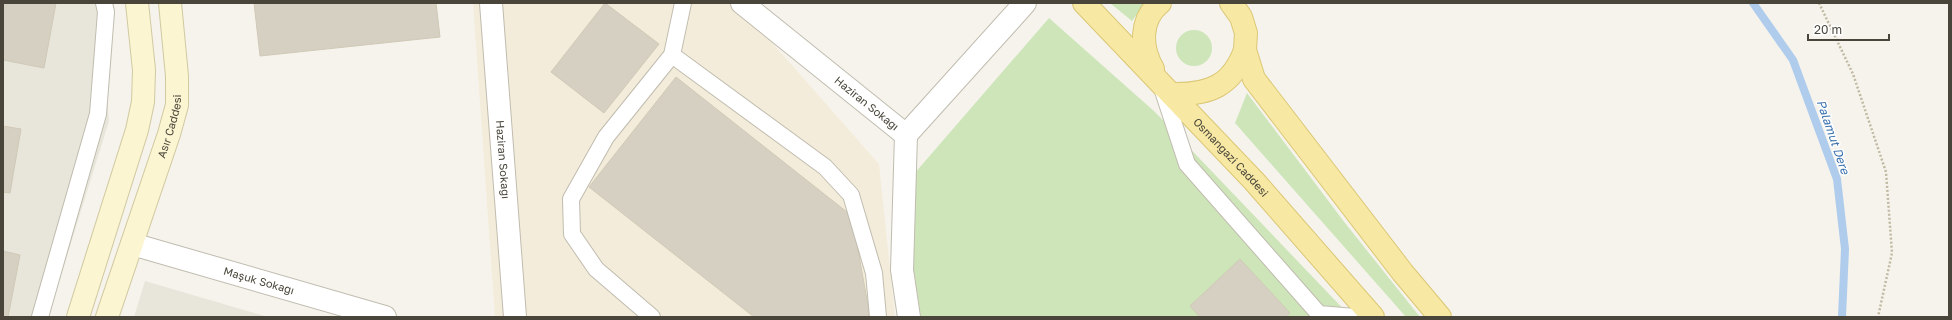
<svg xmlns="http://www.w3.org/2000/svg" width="1952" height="320" viewBox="0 0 1952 320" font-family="'Golos Text',sans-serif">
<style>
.residential{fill:#e8e6db}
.commercial{fill:#f4ecda}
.green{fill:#cde5b9}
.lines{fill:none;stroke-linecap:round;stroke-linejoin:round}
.stream{stroke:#afccec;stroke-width:8}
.building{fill:#d6d0c3;stroke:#d0c9b6}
.lane-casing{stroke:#c0bcaf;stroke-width:18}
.street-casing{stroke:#c0bcaf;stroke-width:24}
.secondary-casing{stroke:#d1c9a0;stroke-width:24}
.primary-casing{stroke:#dbc774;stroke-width:24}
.path{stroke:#c1b9a2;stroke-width:2.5;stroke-dasharray:2 2;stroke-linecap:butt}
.lane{stroke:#fff;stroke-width:16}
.street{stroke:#fff;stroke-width:22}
.secondary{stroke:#fbf5d1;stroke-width:22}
.primary{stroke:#f7e8a4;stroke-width:22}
.labels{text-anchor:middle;stroke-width:3;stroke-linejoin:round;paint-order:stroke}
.street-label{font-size:11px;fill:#49453a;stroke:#fff}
.water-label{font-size:12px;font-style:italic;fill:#3b71ae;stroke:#fff}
</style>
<rect width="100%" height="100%" fill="#f5f3ec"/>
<g class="residential">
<path d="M3,3H100L109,121L48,317H3Z"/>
<path d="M145,281L268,317H134Z"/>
</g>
<path class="commercial" d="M473,3H737L879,164L895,317H495Z"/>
<g class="green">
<path d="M1110,3H1145L1132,21Z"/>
<path d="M1049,18L1155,112L1351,317H921L901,189Z"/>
<circle cx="1194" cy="48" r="18"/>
<path d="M1247,93L1345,223L1420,317H1406L1235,123Z"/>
</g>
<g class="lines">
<path class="stream" d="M1753,3L1793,60L1837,179L1845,249L1842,317"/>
</g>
<g class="building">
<path d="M3,3H56L44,68L3,60Z"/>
<path d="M254,3H436L440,37L260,56Z"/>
<path d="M605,3L659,44L604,113L551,72Z"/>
<path d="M676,77L852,216L870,317H754L589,187Z"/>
<path d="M3,126L21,129L10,193L3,192Z"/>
<path d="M3,251L20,255L8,317H3Z"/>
<path d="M1240,259L1290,313L1286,317H1200L1190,306Z"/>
</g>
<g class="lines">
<g class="lane-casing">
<g id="lane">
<path d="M672,55L825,167L851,195L874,273L878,317"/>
<path d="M1162,88L1187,164L1319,314L1355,317"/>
<path d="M40,317L98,114L106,12L104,3"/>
<path d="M652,317L596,269L572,234L571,199L606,137L672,55L683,3"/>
</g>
</g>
<g class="street-casing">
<g id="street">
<path id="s1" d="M491,3L515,317"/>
<path id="s2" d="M742,3L906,135L902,270L909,317"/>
<path d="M906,135L1025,3"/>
<path id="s3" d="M132,244L385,317"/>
</g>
</g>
<g class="secondary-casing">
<g id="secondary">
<path d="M78,317L137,130L143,102L144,70L137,3"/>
<path id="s4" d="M107,317L169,134L177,105V76L170,3"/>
</g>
</g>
<g class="primary-casing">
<g id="primary">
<path id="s5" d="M1084,3L1254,181L1373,317"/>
<path d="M1231,3L1241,17L1246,33L1245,50L1254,79L1403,273L1440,317"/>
<path d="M1153,69C1141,48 1139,20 1160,3"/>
<path d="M1172,94C1209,95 1232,86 1245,50"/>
</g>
</g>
<path class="path" d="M1819,3L1853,74L1886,172L1892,253L1878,317"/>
<use href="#lane" class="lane"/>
<use href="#street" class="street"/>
<use href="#secondary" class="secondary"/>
<use href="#primary" class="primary"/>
</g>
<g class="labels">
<g class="street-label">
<text dy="4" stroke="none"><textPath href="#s2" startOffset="160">Haziran Sokağı</textPath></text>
<text dy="4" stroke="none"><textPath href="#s4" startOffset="201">Asır Caddesi</textPath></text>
<text dy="4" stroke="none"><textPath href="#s5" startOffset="213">Osmangazi Caddesi</textPath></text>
<text dy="4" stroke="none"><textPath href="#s1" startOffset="157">Haziran Sokağı</textPath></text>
<text dy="4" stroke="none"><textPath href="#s3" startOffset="132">Maşuk Sokağı</textPath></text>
</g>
<g class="water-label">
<text transform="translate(1833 137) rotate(71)" y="4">Palamut Dere</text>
</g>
</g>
<rect width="1952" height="320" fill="none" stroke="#49453a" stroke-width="8"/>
<path d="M1808 34v6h81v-6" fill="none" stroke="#49453a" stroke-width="2"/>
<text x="1814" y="34" font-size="12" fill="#49453a" stroke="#ffffff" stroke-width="3" paint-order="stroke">20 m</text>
</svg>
